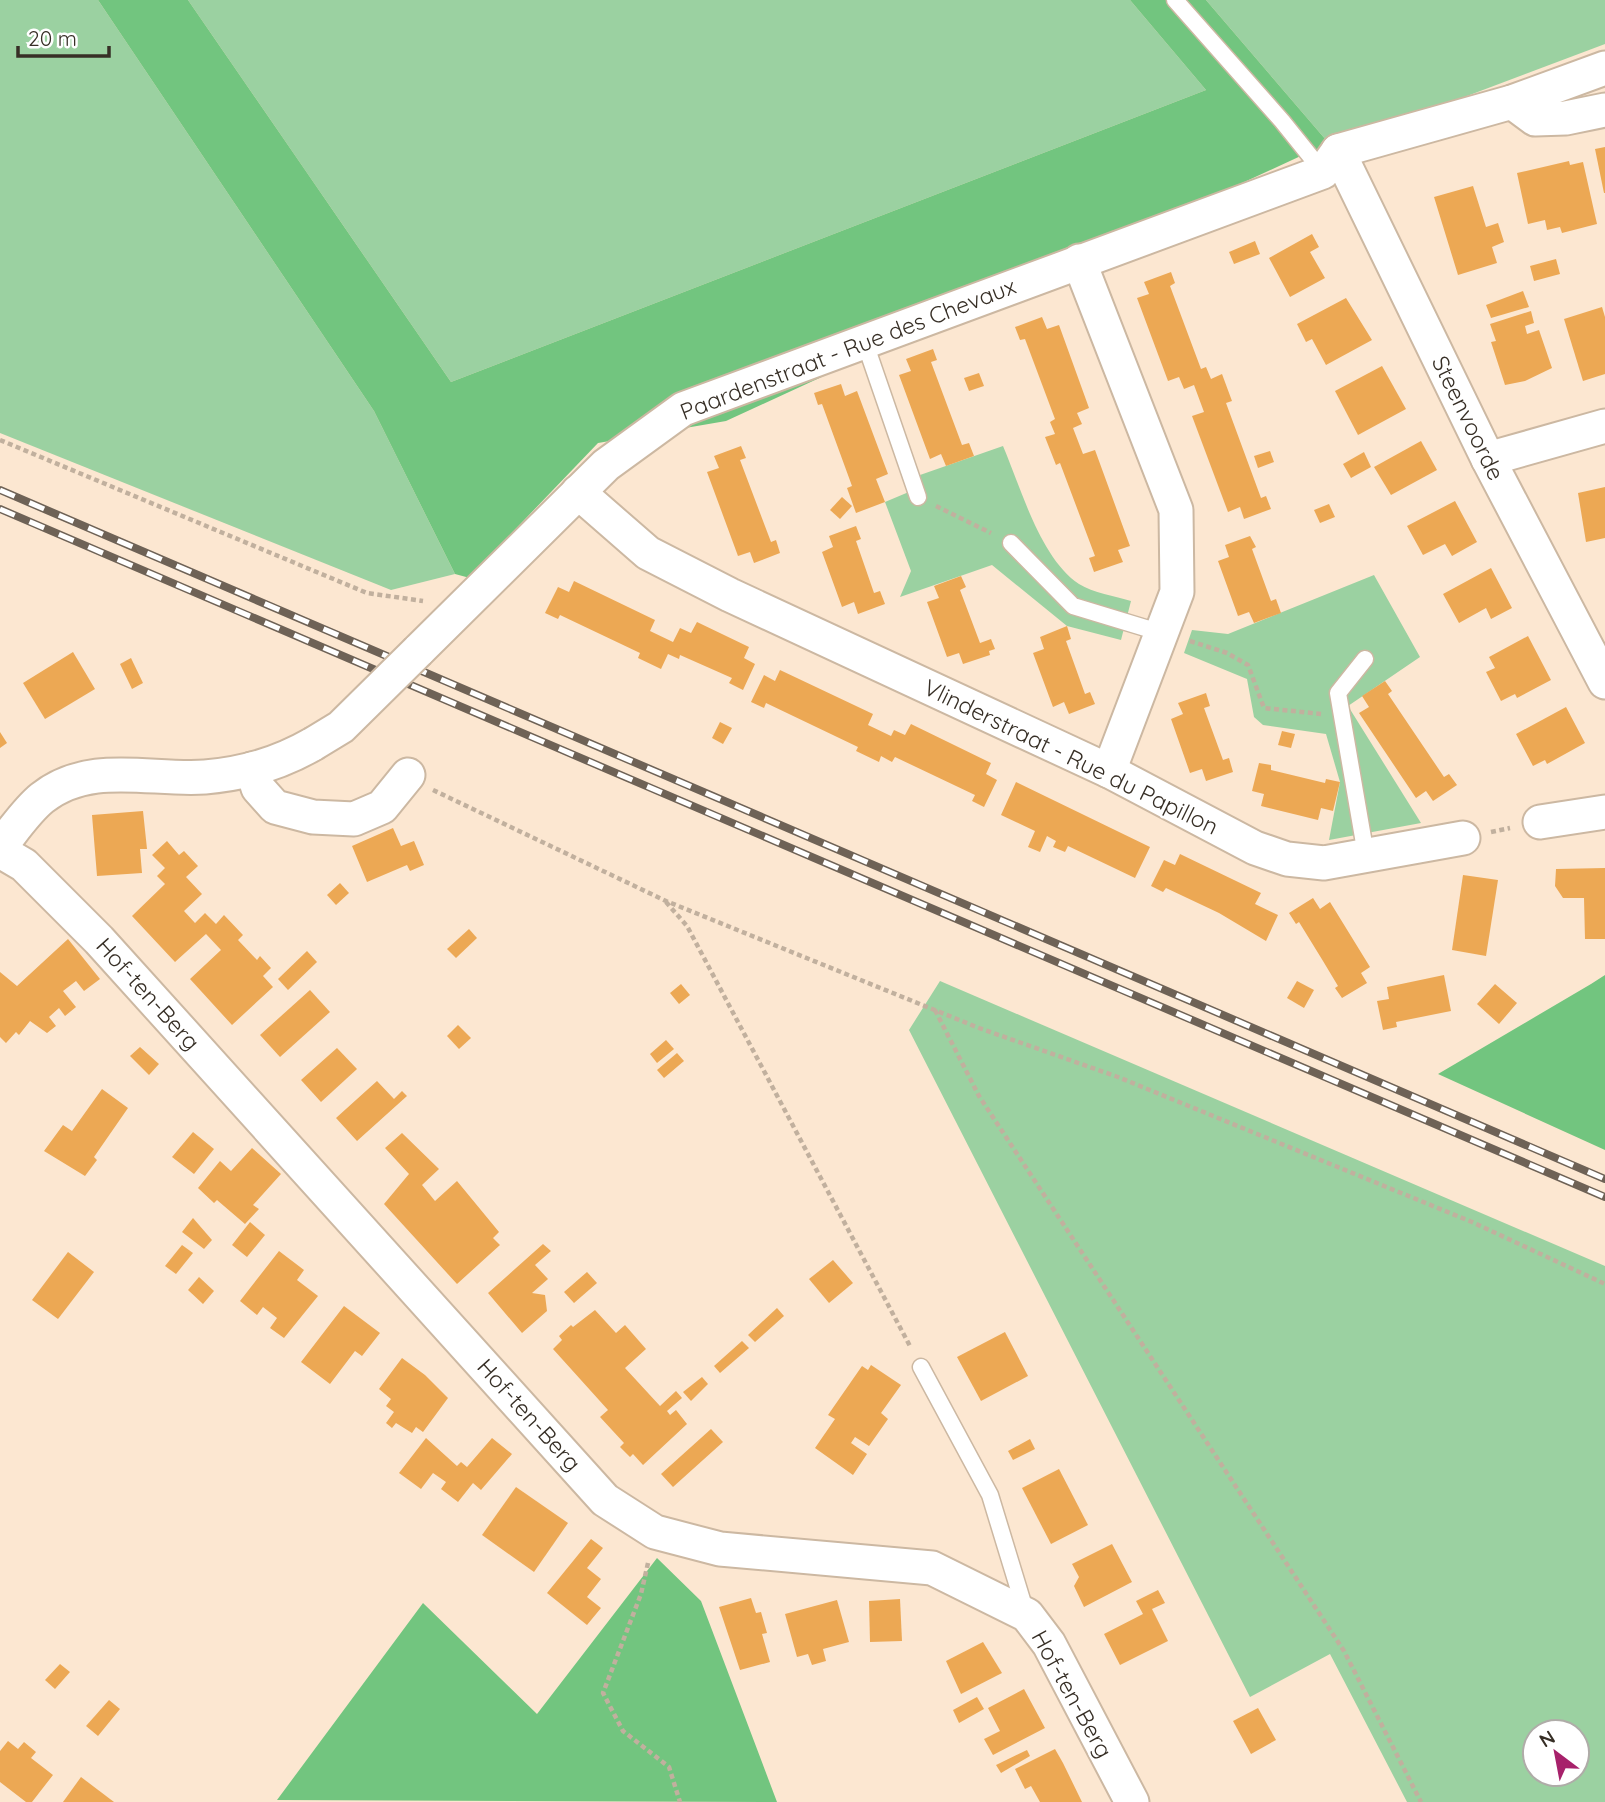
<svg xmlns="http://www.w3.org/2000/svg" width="1605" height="1802" viewBox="0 0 1605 1802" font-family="Quicksand,sans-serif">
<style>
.green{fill:#9bd1a1;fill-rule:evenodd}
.forest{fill:#72c57f}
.building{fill:#eca854}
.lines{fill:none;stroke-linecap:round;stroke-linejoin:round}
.lane-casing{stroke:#ccb8a2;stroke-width:19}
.street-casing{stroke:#ccb8a2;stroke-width:37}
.path{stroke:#c1b09e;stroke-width:4.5;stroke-dasharray:5 3.5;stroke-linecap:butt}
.lane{stroke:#fff;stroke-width:16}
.street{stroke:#fff;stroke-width:33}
.rail-casing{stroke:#6e6256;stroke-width:8}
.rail{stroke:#fff;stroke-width:5;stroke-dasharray:16;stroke-linecap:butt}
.street-bridge-casing{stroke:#ccb8a2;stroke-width:37;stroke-linecap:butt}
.street-bridge{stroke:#fff;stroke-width:33}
.labels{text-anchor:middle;stroke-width:5;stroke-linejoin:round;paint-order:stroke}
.street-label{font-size:23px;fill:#372f26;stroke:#fff}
</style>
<rect width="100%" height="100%" fill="#fce7d1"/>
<g class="green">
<path d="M0,0H98L374,411L455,574L391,590L0,433Z"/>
<path d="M188,0H1130L1206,90L451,382Z"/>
<path d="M1206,0H1605V44L1332,147Z"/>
<path d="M1003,446C1021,488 1040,558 1079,584C1093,593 1115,596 1131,601L1121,640L1067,626L992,565L900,597L911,571L885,502L923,486L920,475Z"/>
<path d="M1374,575L1420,657L1348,706L1421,823L1329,840L1340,782L1326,734L1263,725L1254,717L1247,679L1184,653L1192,630L1228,634Z"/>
<path d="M940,981L1605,1266V1802H1407L1330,1654L1250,1697L909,1030ZM1535,1732H1577V1774H1535Z"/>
</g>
<g class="forest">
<path d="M98,0H188L451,382L1206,90L1130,0H1206L1332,147L1305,154L726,421L598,443L506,539L481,581L455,574L374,411Z"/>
<path d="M1605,975V1150L1438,1074L1591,984Z"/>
<path d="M657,1558L701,1601L777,1802L277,1800L423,1603L537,1714Z"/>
</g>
<g class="building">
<path d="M1605,147V193H1604L1595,149Z"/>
<path d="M1569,161L1570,165L1583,162L1597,224L1562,233L1560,227L1547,230L1545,220L1528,224L1517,173Z"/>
<path d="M1473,186L1486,227L1498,223L1504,242L1492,247L1497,263L1458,275L1434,197Z"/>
<path d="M1312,234L1319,247L1310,252L1325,278L1290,297L1269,258Z"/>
<path d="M1255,241L1260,254L1234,264L1229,252Z"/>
<path d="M1556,259L1560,274L1534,281L1530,266Z"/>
<path d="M1171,272L1175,283L1170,286L1201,369L1206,367L1211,379L1222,374L1232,401L1226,403L1261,498L1266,496L1271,509L1244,519L1240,507L1228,512L1192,416L1204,412L1194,385L1184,389L1179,377L1168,381L1137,298L1149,294L1144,282Z"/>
<path d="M1523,291L1529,307L1491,318L1486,305Z"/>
<path d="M1346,298L1372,340L1326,365L1312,339L1306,342L1297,324Z"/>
<path d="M1602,307L1605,317V374L1583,381L1564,319Z"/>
<path d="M1531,311L1534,323L1525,326L1527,334L1539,330L1552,368L1525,381L1505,385L1491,342L1496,341L1490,324Z"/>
<path d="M1042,317L1047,329L1059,325L1089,408L1077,413L1082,424L1073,428L1083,454L1095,450L1130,546L1118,550L1123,562L1094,572L1089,558L1095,556L1060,463L1056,465L1045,437L1055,434L1050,422L1055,419L1025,339L1020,340L1015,327Z"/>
<path d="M933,349L937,360L931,362L962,445L969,443L974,456L946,466L941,454L930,459L899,375L911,371L906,359Z"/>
<path d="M1382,366L1406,409L1358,435L1335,391Z"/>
<path d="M979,373L984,386L969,391L964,378Z"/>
<path d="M841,384L845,396L857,391L888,474L876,479L885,502L856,513L847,488L852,486L822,404L818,405L814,393Z"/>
<path d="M1421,441L1437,470L1391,495L1374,467Z"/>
<path d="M741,446L746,458L740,460L771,542L776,540L780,553L754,563L750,552L738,556L707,472L719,468L714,456Z"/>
<path d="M1270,451L1274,462L1258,468L1254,456Z"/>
<path d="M1364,452L1371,467L1351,478L1343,464Z"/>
<path d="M1605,487V538L1586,542L1578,493Z"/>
<path d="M842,497L852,506L840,519L830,510Z"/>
<path d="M1455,501L1477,542L1452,556L1445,544L1423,555L1407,526Z"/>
<path d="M1329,504L1335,517L1320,523L1314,510Z"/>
<path d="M856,526L861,539L856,541L874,593L880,591L885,604L858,614L854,602L842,607L822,552L833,547L829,536Z"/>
<path d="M1250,536L1256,547L1252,549L1271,601L1276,599L1281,613L1254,623L1249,612L1238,616L1218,561L1229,557L1225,545Z"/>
<path d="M1491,568L1512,608L1491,619L1486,608L1459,623L1443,594Z"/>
<path d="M961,576L966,587L960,590L980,643L991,639L995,649L989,651L990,655L963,664L959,653L947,657L927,602L939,598L934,586Z"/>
<path d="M574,581L655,620L650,631L673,642L680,628L691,633L697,622L749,647L744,658L755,664L743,690L729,683L732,678L680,655L679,659L668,654L661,669L638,658L640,653L560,615L558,619L545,613L558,587L569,592Z"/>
<path d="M1067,626L1071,639L1066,641L1085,694L1090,692L1095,704L1069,714L1064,702L1053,707L1033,653L1044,649L1040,637Z"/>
<path d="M1528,636L1551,680L1517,698L1515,694L1501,701L1486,672L1495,668L1489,657Z"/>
<path d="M73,652L95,689L45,719L23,683Z"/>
<path d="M131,658L143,683L132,689L120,664Z"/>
<path d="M780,670L873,714L868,725L891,736L894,730L905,735L911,724L991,763L986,774L997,780L984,807L972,801L975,795L895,757L892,762L881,756L879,762L856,751L858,747L766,703L764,708L751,702L764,675L775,681Z"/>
<path d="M1385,681L1392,691L1388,694L1444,777L1449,774L1457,785L1433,801L1426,791L1416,798L1359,713L1369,707L1362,696Z"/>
<path d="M1206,693L1210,706L1204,708L1223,760L1229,758L1233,772L1206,781L1202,769L1190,773L1171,719L1183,714L1178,703Z"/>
<path d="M1566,707L1585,743L1547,764L1545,760L1533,766L1516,734Z"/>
<path d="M720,722L732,728L723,744L712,738Z"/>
<path d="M1282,731L1295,734L1291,748L1278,745Z"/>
<path d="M0,732L7,743L0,748Z"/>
<path d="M1259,763L1271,765V770L1325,783L1326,779L1340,782L1333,811L1321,808L1318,820L1261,806L1264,794L1252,791Z"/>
<path d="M1016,782L1150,847L1135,878L1068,846L1065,852L1053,847L1056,841L1047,836L1040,852L1028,847L1035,831L1001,815Z"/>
<path d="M143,811L147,849H140L142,873L97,876L92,815Z"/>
<path d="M393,828L401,846L414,841L424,865L410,871L407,865L367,882L352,846Z"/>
<path d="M167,841L179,855L184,851L198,866L186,877L202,894L184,911L195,923L205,913L216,924L224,915L243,935L238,940L257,960L260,956L271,968L263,976L273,987L232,1025L190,979L221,950L206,934L175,962L132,916L165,884L157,876L165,868L152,855Z"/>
<path d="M1180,854L1261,893L1255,904L1278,915L1266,941L1219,913L1166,888L1163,892L1151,886L1164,860L1175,865Z"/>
<path d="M1605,868V939H1585L1584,898H1563L1555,886L1556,869Z"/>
<path d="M1463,875L1498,880L1486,956L1452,950Z"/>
<path d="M340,883L349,893L336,905L327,895Z"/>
<path d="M1313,898L1320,909L1330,902L1370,967L1361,973L1367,983L1342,998L1335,988L1338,986L1323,961L1299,922L1296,924L1289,913Z"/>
<path d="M469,929L477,938L456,958L447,949Z"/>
<path d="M68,939L100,979L84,991L76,981L63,991L76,1007L65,1016L59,1008L49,1017L56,1026L47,1033L30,1021L19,1035L16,1032L6,1043L0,1037V972L17,986Z"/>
<path d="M307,951L317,962L288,990L278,979Z"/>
<path d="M1444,975L1451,1011L1396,1022L1397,1027L1383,1030L1377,1001L1389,999L1387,987Z"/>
<path d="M1297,981L1314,990L1304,1008L1287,998Z"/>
<path d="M681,984L690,995L679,1004L670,993Z"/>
<path d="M1495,984L1517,1003L1499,1024L1477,1004Z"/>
<path d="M310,990L330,1012L280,1057L260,1035Z"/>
<path d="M458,1025L471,1038L459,1049L447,1036Z"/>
<path d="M666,1040L674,1049L657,1063L650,1054Z"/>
<path d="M140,1047L159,1064L149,1075L130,1056Z"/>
<path d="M337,1048L357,1069L321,1102L301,1080Z"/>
<path d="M677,1053L684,1061L664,1078L657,1070Z"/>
<path d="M377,1081L394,1099L402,1091L407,1096L357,1141L336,1118Z"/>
<path d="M102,1089L128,1108L94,1157L97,1160L85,1176L44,1151L63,1125L72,1131Z"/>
<path d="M193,1132L214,1149L194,1174L172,1157Z"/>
<path d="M402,1133L439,1169L422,1185L435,1201L457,1181L499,1232L493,1238L500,1245L457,1284L384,1204L409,1174L385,1148Z"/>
<path d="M252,1148L281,1174L253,1205L259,1209L245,1224L217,1200L214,1203L198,1188L220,1161L231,1171Z"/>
<path d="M193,1218L212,1240L204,1249L182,1232Z"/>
<path d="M250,1222L265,1235L247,1257L232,1245Z"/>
<path d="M543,1244L551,1251L535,1265L548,1279L532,1293L545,1295L547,1311L522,1333L488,1293Z"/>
<path d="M182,1245L193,1253L176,1274L165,1266Z"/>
<path d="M279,1251L304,1270L297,1280L318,1296L284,1338L270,1328L277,1318L263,1307L257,1315L240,1301Z"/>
<path d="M68,1252L94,1272L58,1319L32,1300Z"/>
<path d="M833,1260L853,1283L829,1303L809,1279Z"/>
<path d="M587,1272L597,1283L574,1303L564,1292Z"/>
<path d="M199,1277L214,1291L203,1304L188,1290Z"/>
<path d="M344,1306L380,1333L362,1356L355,1351L330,1384L301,1362Z"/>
<path d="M777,1308L784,1316L755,1342L748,1335Z"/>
<path d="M595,1310L616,1333L625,1325L646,1349L625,1368L660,1406L676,1391L682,1398L667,1411L670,1415L676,1410L687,1424L643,1465L633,1454L630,1457L620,1447L624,1443L600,1417L608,1410L553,1349L562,1340L559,1336L571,1325L573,1327Z"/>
<path d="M1005,1332L1028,1376L981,1401L957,1357Z"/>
<path d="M742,1341L749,1348L720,1373L714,1366Z"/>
<path d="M402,1358L425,1375L448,1398L423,1432L416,1427L412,1433L396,1423L392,1428L386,1423L394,1412L386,1406L391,1399L379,1389Z"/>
<path d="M871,1365L901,1385L881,1413L888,1419L869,1446L855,1437L851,1443L867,1454L853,1475L815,1448L835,1419L828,1415L862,1366L868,1370Z"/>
<path d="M702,1377L708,1384L691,1401L683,1392Z"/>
<path d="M711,1429L723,1442L673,1487L661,1474Z"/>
<path d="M426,1438L457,1466L461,1462L467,1467L492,1438L512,1454L481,1490L473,1483L458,1502L441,1489L446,1482L433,1473L421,1489L399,1473Z"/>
<path d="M1030,1439L1035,1449L1013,1460L1008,1451Z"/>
<path d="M1059,1469L1088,1525L1051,1544L1022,1488Z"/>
<path d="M516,1487L568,1523L534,1572L482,1535Z"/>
<path d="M591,1539L603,1548L587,1568L601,1579L587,1597L601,1608L587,1625L547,1593Z"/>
<path d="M1112,1544L1132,1582L1084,1607L1074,1586L1079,1577L1072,1564Z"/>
<path d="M1158,1590L1165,1603L1152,1609L1168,1641L1120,1665L1104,1634L1143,1614L1136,1601Z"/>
<path d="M751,1598L756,1613L761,1612L767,1633L762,1634L770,1662L740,1670L719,1607Z"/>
<path d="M900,1599L902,1641L870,1642L869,1601Z"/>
<path d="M837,1600L849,1642L823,1649L826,1661L812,1665L808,1654L797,1657L785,1614Z"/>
<path d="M983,1642L1002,1673L961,1694L946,1661Z"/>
<path d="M60,1664L70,1672L55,1689L45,1680Z"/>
<path d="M1024,1689L1045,1728L993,1755L984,1739L1000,1731L988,1708Z"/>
<path d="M977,1697L984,1709L959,1723L953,1710Z"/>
<path d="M109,1700L120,1709L98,1736L86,1726Z"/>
<path d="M1258,1708L1276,1740L1251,1754L1233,1721Z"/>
<path d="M8,1741L18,1749L24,1742L36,1752L31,1758L53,1775L32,1802H26L0,1782V1751Z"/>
<path d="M1055,1749L1063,1763L1082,1802H1040L1031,1786L1025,1789L1015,1769Z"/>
<path d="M1027,1750L1030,1756L1001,1773L996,1765Z"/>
<path d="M81,1777L114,1802H63Z"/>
</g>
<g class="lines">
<g class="lane-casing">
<g id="lane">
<path d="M1175,0L1282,121L1323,172"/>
<path d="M865,343L918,497"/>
<path d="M1011,543L1073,606L1162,633"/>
<path d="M1365,659L1338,693L1366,855"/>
<path d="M921,1367L990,1495L1026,1613"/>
</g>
</g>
<g class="street-casing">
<g id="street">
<path d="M1512,102L1535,119L1566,118L1605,110"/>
<path d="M1338,151L1488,459L1605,682"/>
<path d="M1079,261L1176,510L1177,592L1109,771"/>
<path d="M1488,459L1605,426"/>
<path d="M578,492L648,553L730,595L1109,771L1255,848L1287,859L1324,863L1463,838"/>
<path d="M418,651L606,465L683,409L1323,172L1338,151L1512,102L1605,68"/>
<path d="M252,769L258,788L275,807L313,817L354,819L382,807L408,775"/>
<path d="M1540,822L1605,812"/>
<path d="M0,847C13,831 26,811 42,798C90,760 151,781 205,777C243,774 280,763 313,744"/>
<path d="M0,851L24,865L99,940L605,1500L655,1532L720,1549L932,1568L1027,1615L1049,1644L1132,1802"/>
</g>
</g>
<g class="path">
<path d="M0,440L367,593L423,601"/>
<path d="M936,506L991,533"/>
<path d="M1190,641L1227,653L1248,665L1264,708L1321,714"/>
<path d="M433,790L666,901L979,1028L1118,1077L1472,1222L1605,1284"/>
<path d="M1491,832L1510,828"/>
<path d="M666,902L687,926L911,1348"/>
<path d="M935,1010L979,1096L1344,1651L1421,1802"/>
<path d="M648,1563L641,1594L603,1693L623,1731L669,1767L680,1802"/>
</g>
<use href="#lane" class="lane"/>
<use href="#street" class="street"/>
<g class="rail-casing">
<g id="rail">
<path d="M0,490L1605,1179"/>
<path d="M0,509L1605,1197"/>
</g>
</g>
<use href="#rail" class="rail"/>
<g class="street-bridge-casing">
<path id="street-bridge" d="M313,744L341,727L418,651"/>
</g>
<use href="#street-bridge" class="street-bridge"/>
</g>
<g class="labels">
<g class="street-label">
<text transform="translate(848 349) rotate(-21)" y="8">Paardenstraat - Rue des Chevaux</text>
<text transform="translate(1468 418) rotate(64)" y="8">Steenvoorde</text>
<text transform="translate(1071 757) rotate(26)" y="8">Vlinderstraat - Rue du Papillon</text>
<text transform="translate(148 994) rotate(48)" y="8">Hof-ten-Berg</text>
<text transform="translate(529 1415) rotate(48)" y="8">Hof-ten-Berg</text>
<text transform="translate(1072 1694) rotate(61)" y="8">Hof-ten-Berg</text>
</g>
</g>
<g transform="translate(1556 1753) rotate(328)"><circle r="33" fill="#ffffff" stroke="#afaca8" stroke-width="2"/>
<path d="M0-5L12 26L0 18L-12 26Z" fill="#a7216b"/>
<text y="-10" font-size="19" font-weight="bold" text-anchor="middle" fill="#372f26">N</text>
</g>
<path d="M18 46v10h91v-10" fill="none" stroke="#372f26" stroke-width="3.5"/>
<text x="28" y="46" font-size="21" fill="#372f26" stroke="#ffffff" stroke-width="5" paint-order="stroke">20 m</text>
</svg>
